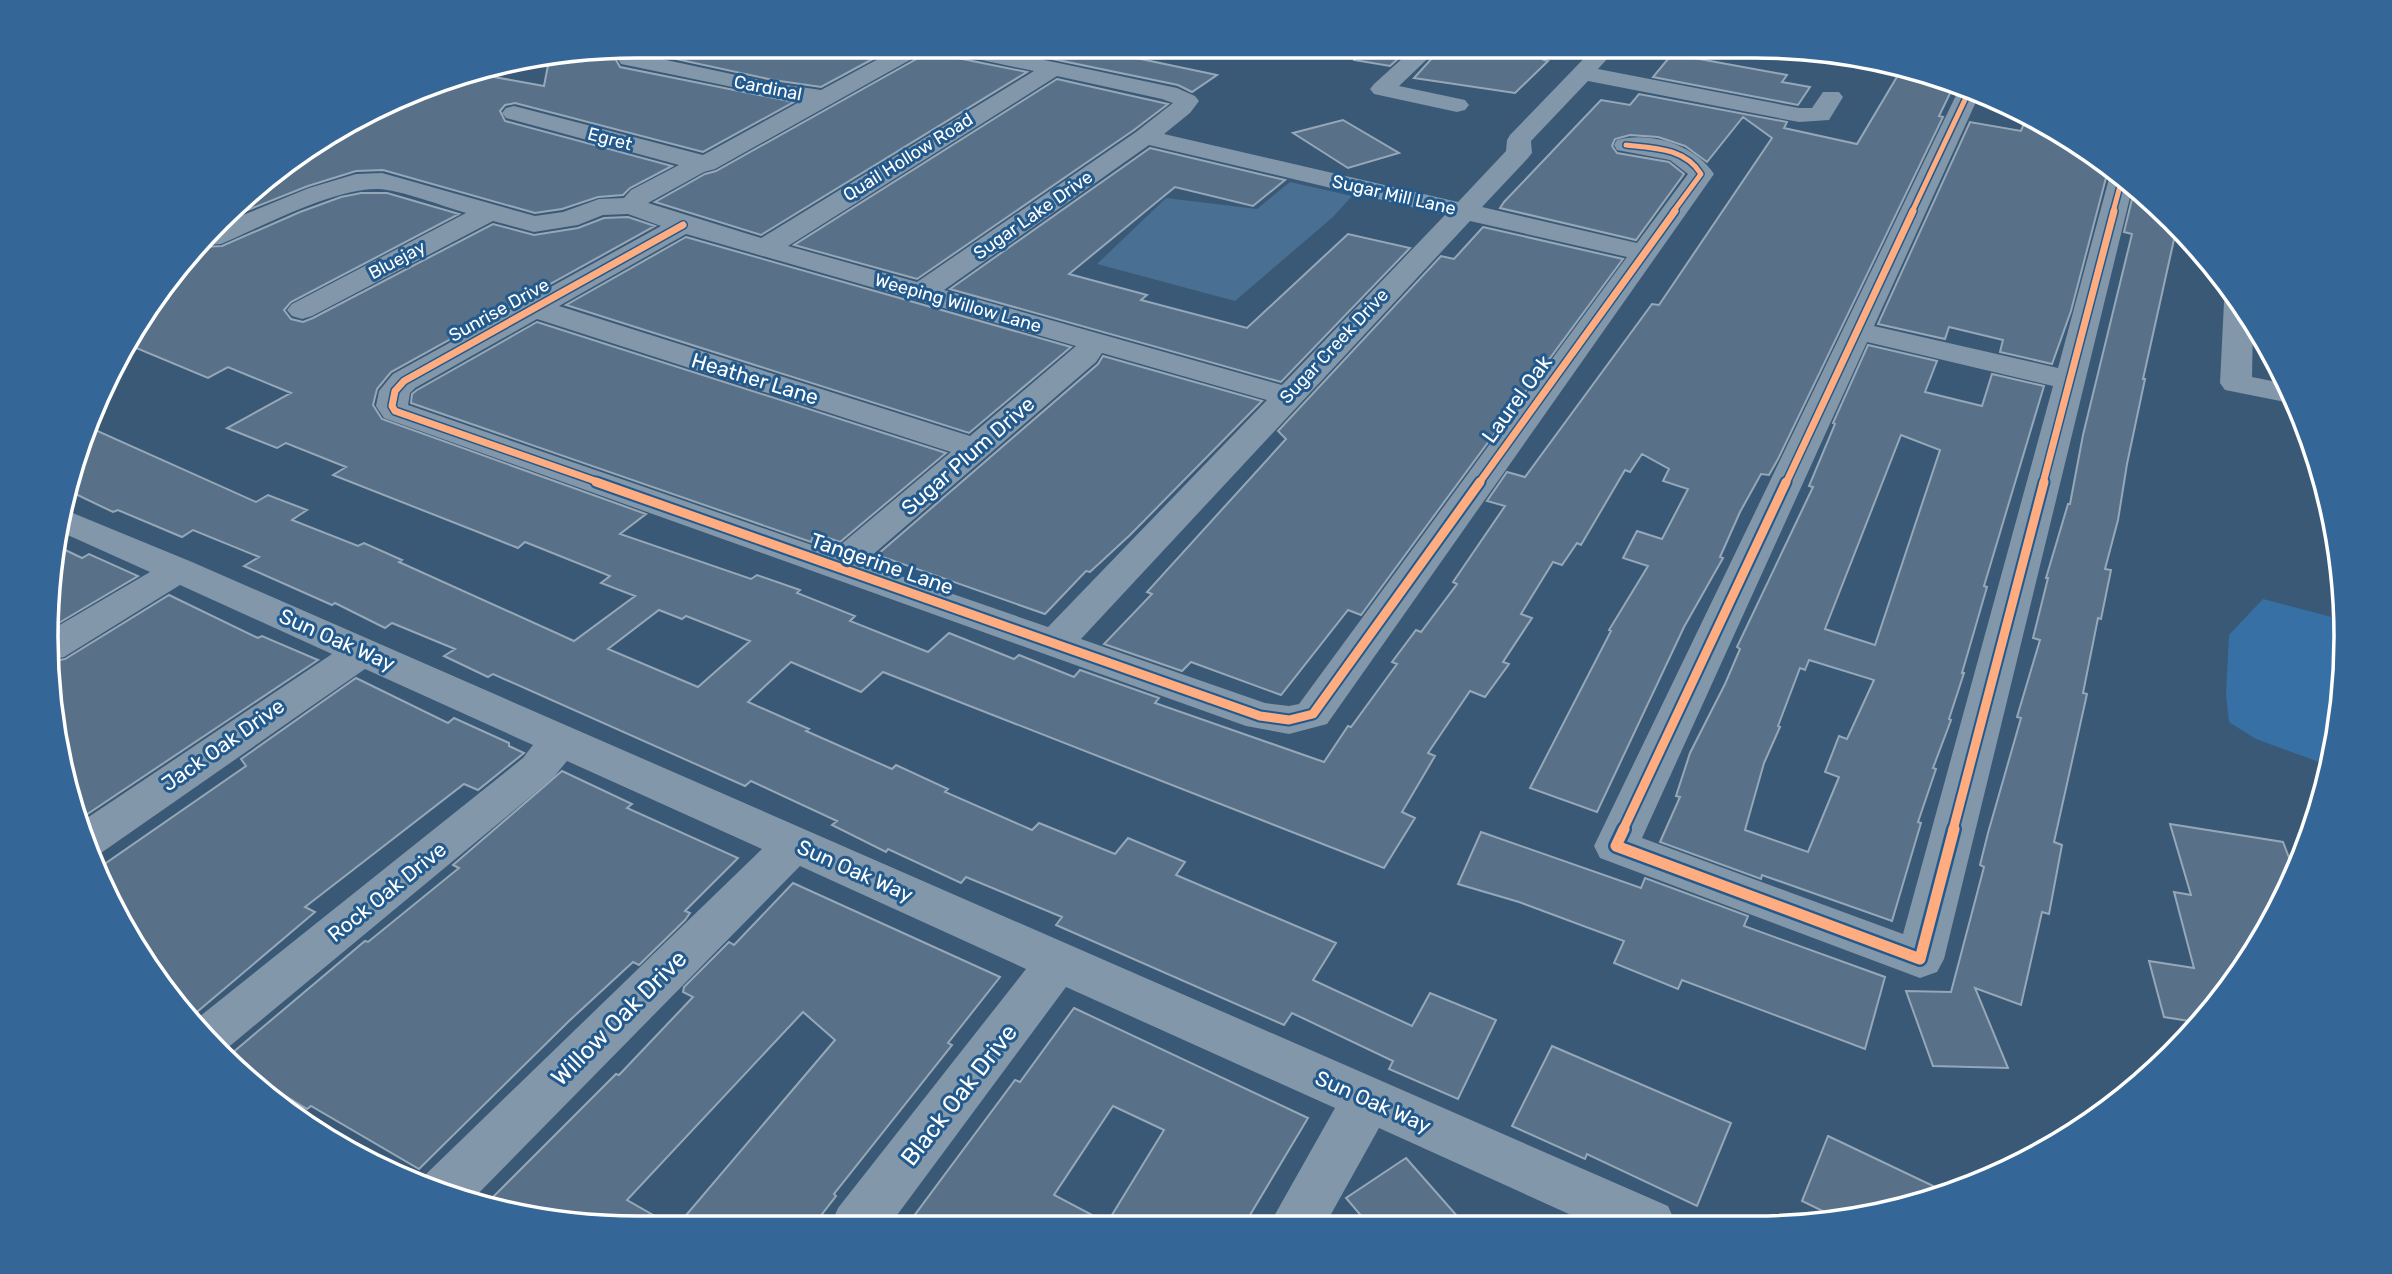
<svg xmlns="http://www.w3.org/2000/svg" width="2392" height="1274" viewBox="0 0 2392 1274" font-family="Rubik,sans-serif">
<style>
.green{fill:#3770a4}
.water{fill:#496f92}
.building{fill:#587188;stroke:#96a8b8;stroke-width:2;fill-rule:evenodd}
.lines{fill:none;stroke-linecap:round;stroke-linejoin:round}
.minor{fill:#8297a9;fill-rule:evenodd}
.cycleway-far3-casing{stroke:#225a8e;stroke-width:8}
.cycleway-far2-casing{stroke:#225a8e;stroke-width:10}
.cycleway-far1-casing{stroke:#225a8e;stroke-width:13}
.cycleway-casing{stroke:#225a8e;stroke-width:16}
.cycleway-far3{stroke:#ffac80;stroke-width:5}
.cycleway-far2{stroke:#ffac80;stroke-width:7}
.cycleway-far1{stroke:#ffac80;stroke-width:9}
.cycleway{stroke:#ffac80;stroke-width:11}
.labels{text-anchor:middle;stroke-width:6;stroke-linejoin:round;paint-order:stroke}
.far-street-label{font-size:18px;fill:#fff;stroke:#225a8e}
.street-label{font-size:21px;fill:#fff;stroke:#225a8e}
.near-street-label{font-size:24px;fill:#fff;stroke:#225a8e}
.rim{fill:none;stroke:#fff;stroke-width:3.5}
</style>
<rect width="100%" height="100%" fill="#3a5976"/>
<path class="green" d="M2263,599L2343,620L2345,676L2330,766L2256,739L2229,722L2226,694L2229,635Z"/>
<path class="water" d="M1290,182L1352,196L1333,217L1235,301L1097,264L1166,198L1257,209Z"/>
<g class="building">
<path d="M637,46H897L821,87L773,80L630,49L619,53L616,60L620,67L794,102L703,152L515,103L505,105L500,111L505,121L672,166L630,188L623,195L598,197L562,209L535,213L383,170L356,171L308,186L230,217L277,168L446,77L472,73L544,86L549,60Z"/>
<path d="M932,46L938,54L1027,72L761,235L655,202L705,174L716,171L927,53Z"/>
<path d="M990,46H1079L1217,75L1192,92L1178,85Z"/>
<path d="M1355,46H1412L1390,66L1354,60Z"/>
<path d="M1443,46H1558L1544,60L1548,61L1515,93L1414,78Z"/>
<path d="M1672,54L1787,75L1782,82L1810,87L1798,105L1653,77Z"/>
<path d="M1904,65L1955,83L1939,116L1943,117L1778,459L1769,475L1761,474L1740,512L1720,557L1723,558L1684,627L1597,812L1530,788L1611,631L1609,630L1648,566L1623,558L1637,531L1662,539L1688,489L1663,481L1669,469L1642,454L1630,472L1625,470L1581,545L1577,543L1562,565L1553,562L1521,614L1532,618L1503,662L1509,664L1485,697L1470,691L1428,753L1435,756L1402,812L1415,818L1384,868L883,672L861,692L791,662L748,702L809,729L806,731L892,769L896,765L948,789L945,792L1032,830L1039,823L1115,854L1128,838L1185,862L1176,875L1336,943L1313,980L1412,1026L1430,993L1496,1020L1458,1099L1389,1069L1393,1061L1292,1013L1284,1025L1056,925L1062,917L966,877L961,883L888,849L886,852L832,825L837,821L751,781L745,786L493,674L488,677L444,656L455,649L392,623L385,628L335,603L332,605L244,566L259,557L193,530L182,537L118,510L113,512L65,489L91,428L256,502L268,495L307,510L292,520L358,546L364,543L402,560L399,562L574,641L635,596L601,583L610,576L525,542L518,548L478,532L333,475L346,467L286,443L277,448L227,428L291,393L228,367L208,378L129,345L145,309L203,247L222,246L300,212L341,197L361,193H387L459,214L291,302L284,310L291,319L303,322L313,318L493,224L534,235L578,228L604,218L628,217L655,226L391,372L377,389L373,405L382,419L646,514L620,534L751,579L757,575L800,590L797,593L855,616L850,621L928,652L949,633L1014,659L1019,655L1074,677L1080,670L1159,698L1155,703L1324,762L1348,726L1351,727L1397,664L1392,662L1416,630L1421,632L1457,584L1453,582L1505,506L1487,501L1507,472L1525,477L1652,304L1659,305L1772,138L1743,117L1707,162L1685,146L1658,137L1630,135L1615,139L1612,146L1617,153L1669,162L1684,174L1636,240L1500,208L1504,202L1601,100L1630,105L1639,94L1787,122L1784,128L1857,144ZM659,610L682,619L686,616L750,641L698,687L608,649Z"/>
<path d="M1057,79L1168,104L1134,130L917,279L794,245Z"/>
<path d="M2028,114L2114,167L2107,174L2071,311L2052,364L2000,352L2003,340L1949,327L1945,339L1878,324L1970,122L2021,131Z"/>
<path d="M1343,120L1399,153L1348,168L1293,133Z"/>
<path d="M1150,148L1285,180L1253,206L1175,187L1069,274L1147,295L1141,300L1247,328L1348,234L1410,248L1281,382L950,289Z"/>
<path d="M2135,187L2177,226L2143,379H2145L2127,464L2118,520L2105,569L2111,570L2101,619L2098,618L2083,693L2087,694L2054,842L2062,845L2049,914L2042,912L2021,1005L1975,988L2008,1068L1933,1066L1906,991L1951,992L1984,867L1980,865L1988,833L2021,718L2017,717L2040,640L2033,638L2048,578H2046L2068,504H2070L2083,435L2132,234L2124,232Z"/>
<path d="M1483,227L1623,259L1361,615L1348,610L1281,695L1191,662L1182,671L1104,644L1152,594L1147,592L1286,439L1278,431L1441,256L1454,259Z"/>
<path d="M686,237L1071,347L969,433L566,305Z"/>
<path d="M537,322L946,453L840,542L814,533L811,542L411,403L412,394L417,390Z"/>
<path d="M1868,345L1937,361L1925,392L1982,406L1992,374L2044,386L1984,586L1987,587L1962,673H1964L1949,719L1951,720L1933,768L1936,769L1918,822L1921,823L1892,921L1762,875L1761,879L1660,842L1680,797L1676,796L1690,753L1725,684L1740,649L1737,647L1813,487L1809,486L1835,424L1833,423ZM1901,435L1940,450L1875,645L1825,629ZM1809,660L1874,680L1847,739L1839,736L1825,772L1839,777L1808,852L1745,830L1764,763L1780,727L1778,726L1800,668L1805,670Z"/>
<path d="M1103,356L1262,401L1130,535L1090,572L1086,571L1045,614L877,555L1098,364Z"/>
<path d="M59,547L82,558L89,554L138,576L52,627Z"/>
<path d="M169,595L258,638L262,636L318,660L77,821L66,790L47,676L48,662L65,659Z"/>
<path d="M356,678L448,723L454,718L509,743V746L524,753L478,790L464,784L305,907L315,912L191,1017L106,898L96,870L246,766L241,759Z"/>
<path d="M562,771L632,804L627,808L738,858L685,911L690,913L685,920L639,965L633,962L569,1021L419,1169L311,1106L307,1109L225,1059L365,941L368,942L459,868L453,865Z"/>
<path d="M2170,824L2283,842L2295,873L2285,899L2202,1023L2164,1017L2149,961L2194,968L2174,892L2191,895Z"/>
<path d="M1481,832L1641,888L1645,878L1748,916L1744,926L1885,977L1865,1049L1682,980L1678,989L1614,963L1624,941L1519,902L1458,884Z"/>
<path d="M793,883L1000,977L948,1043L952,1045L834,1194L836,1196L812,1227H676L835,1040L803,1012L627,1200L674,1227H599L482,1208L616,1074L619,1075L693,997L683,992L684,987L729,942L734,945Z"/>
<path d="M1074,1008L1308,1118L1244,1225L934,1226L914,1216L1015,1080L1020,1082ZM1113,1106L1164,1130L1107,1223L1054,1195Z"/>
<path d="M1552,1046L1731,1123L1697,1206L1587,1154L1585,1159L1512,1126Z"/>
<path d="M1828,1136L1948,1193L1843,1221L1802,1201Z"/>
<path d="M1406,1158L1465,1225H1369L1346,1198Z"/>
</g>
<g class="lines">
<g class="minor">
<path d="M902,46H929L926,51L715,169L704,172L648,203L761,238L1034,71L939,51L936,46H978L1177,88L1195,96L1199,101L1190,113L1164,134L1458,202L1506,151L1507,140L1510,135L1595,47H1618L1598,69L1799,108H1812L1823,92H1839L1843,97L1829,120L1799,122L1588,81L1531,141L1532,153L1528,158L1482,207L1637,243L1688,174L1670,160L1617,150L1614,145L1617,140C1651,131 1695,145 1714,174L1327,724L1289,734L1246,726L384,418L376,406L379,391L393,374L661,226L628,214L603,215L578,225L534,232L493,221L312,316L302,319L292,316L287,310L292,304L466,213C442,206 401,190 378,189C334,188 263,226 221,244L205,245L226,222L309,188L356,174L382,173L535,216L563,212L599,199L624,198L631,190L679,165L506,118L502,113L506,108L514,106L703,155L801,101L621,64L618,59L621,54L629,52L773,83L821,90ZM1057,76L1162,99L1173,103L1136,132L917,282L788,246ZM1149,145L1445,215L1282,385L944,290ZM1470,221L1627,257L1299,704L1289,706L1265,703L1081,639ZM686,234L1076,346L970,436L559,306ZM537,319L951,452L832,552L408,405L410,393L415,388ZM1102,353L1267,400L1048,627L863,563L1096,362Z"/>
<path d="M1416,46H1441L1399,86L1465,100L1469,105L1465,110L1457,112L1374,94L1370,89L1374,84Z"/>
<path d="M1961,85L1980,93L1874,326L2058,368L2110,175L2116,169L2133,185L1944,959L1937,972L1920,978L1600,858L1594,846ZM1867,342L2053,386L1903,934L1642,838Z"/>
<path d="M2234,295L2253,322L2252,377L2287,384L2296,404L2225,390L2220,383L2224,302L2229,296Z"/>
<path d="M63,509L192,562L1668,1206L1676,1224H1591L1379,1128L1325,1225H1269L1335,1108L1066,987L889,1226L830,1227L838,1208L1026,969L800,866L469,1203L420,1184L424,1176L762,849L567,761L553,778L219,1055L194,1021L523,758L533,745L365,669L101,853L90,856L78,824L332,654L180,585L64,657L48,660L51,630L150,572L61,532Z"/>
</g>
<g class="cycleway-far3-casing">
<g id="cycleway-far3">
<path d="M1626,145C1654,148 1685,148 1701,174L1673,212"/>
<path d="M1912,212L1970,89"/>
<path d="M2113,212L2123,175"/>
</g>
</g>
<g class="cycleway-far2-casing">
<g id="cycleway-far2">
<path d="M601,483L395,411L392,406L395,391L404,381L683,225"/>
<path d="M1479,483L1675,211"/>
<path d="M1786,483L1913,211"/>
<path d="M2043,483L2114,211"/>
</g>
</g>
<g class="cycleway-far1-casing">
<g id="cycleway-far1">
<path d="M596,482L1260,716L1289,720L1313,714L1480,482"/>
<path d="M1623,830L1786,482"/>
<path d="M1953,830L2044,482"/>
</g>
</g>
<g class="cycleway-casing">
<path id="cycleway" d="M1624,829L1616,846L1920,959L1954,829"/>
</g>
<use href="#cycleway-far3" class="cycleway-far3"/>
<use href="#cycleway-far2" class="cycleway-far2"/>
<use href="#cycleway-far1" class="cycleway-far1"/>
<use href="#cycleway" class="cycleway"/>
</g>
<g class="labels">
<g class="far-street-label">
<text transform="translate(768 88) rotate(11)" y="6">Cardinal</text>
<text transform="translate(610 139) rotate(15)" y="6">Egret</text>
<text transform="translate(908 157) rotate(-32)" y="6">Quail Hollow Road</text>
<text transform="translate(1394 195) rotate(13)" y="6">Sugar Mill Lane</text>
<text transform="translate(1033 215) rotate(-35)" y="6">Sugar Lake Drive</text>
<text transform="translate(397 260) rotate(-28)" y="6">Bluejay</text>
<text transform="translate(958 303) rotate(16)" y="6">Weeping Willow Lane</text>
<text transform="translate(499 310) rotate(-29)" y="6">Sunrise Drive</text>
<text transform="translate(1334 346) rotate(-47)" y="6">Sugar Creek Drive</text>
</g>
<g class="street-label">
<text transform="translate(755 379) rotate(17)" y="7">Heather Lane</text>
<text transform="translate(1517 399) rotate(-54)" y="7">Laurel Oak</text>
<text transform="translate(968 456) rotate(-41)" y="7">Sugar Plum Drive</text>
<text transform="translate(882 564) rotate(19)" y="7">Tangerine Lane</text>
<text transform="translate(337 640) rotate(24)" y="7">Sun Oak Way</text>
<text transform="translate(223 745) rotate(-35)" y="7">Jack Oak Drive</text>
<text transform="translate(855 871) rotate(24)" y="7">Sun Oak Way</text>
<text transform="translate(387 892) rotate(-39)" y="7">Rock Oak Drive</text>
<text transform="translate(1373 1102) rotate(24)" y="7">Sun Oak Way</text>
</g>
<g class="near-street-label">
<text transform="translate(619 1018) rotate(-45)" y="8">Willow Oak Drive</text>
<text transform="translate(959 1095) rotate(-52)" y="8">Black Oak Drive</text>
</g>
</g>
<path d="M0 0H2392V1274H0ZM637 58H1755A579 579 0 0 1 2334 637V637A579 579 0 0 1 1755 1216H637A579 579 0 0 1 58 637V637A579 579 0 0 1 637 58Z" fill="#346797" fill-rule="evenodd"/>
<path class="rim" d="M637 58H1755A579 579 0 0 1 2334 637V637A579 579 0 0 1 1755 1216H637A579 579 0 0 1 58 637V637A579 579 0 0 1 637 58Z"/>
</svg>
